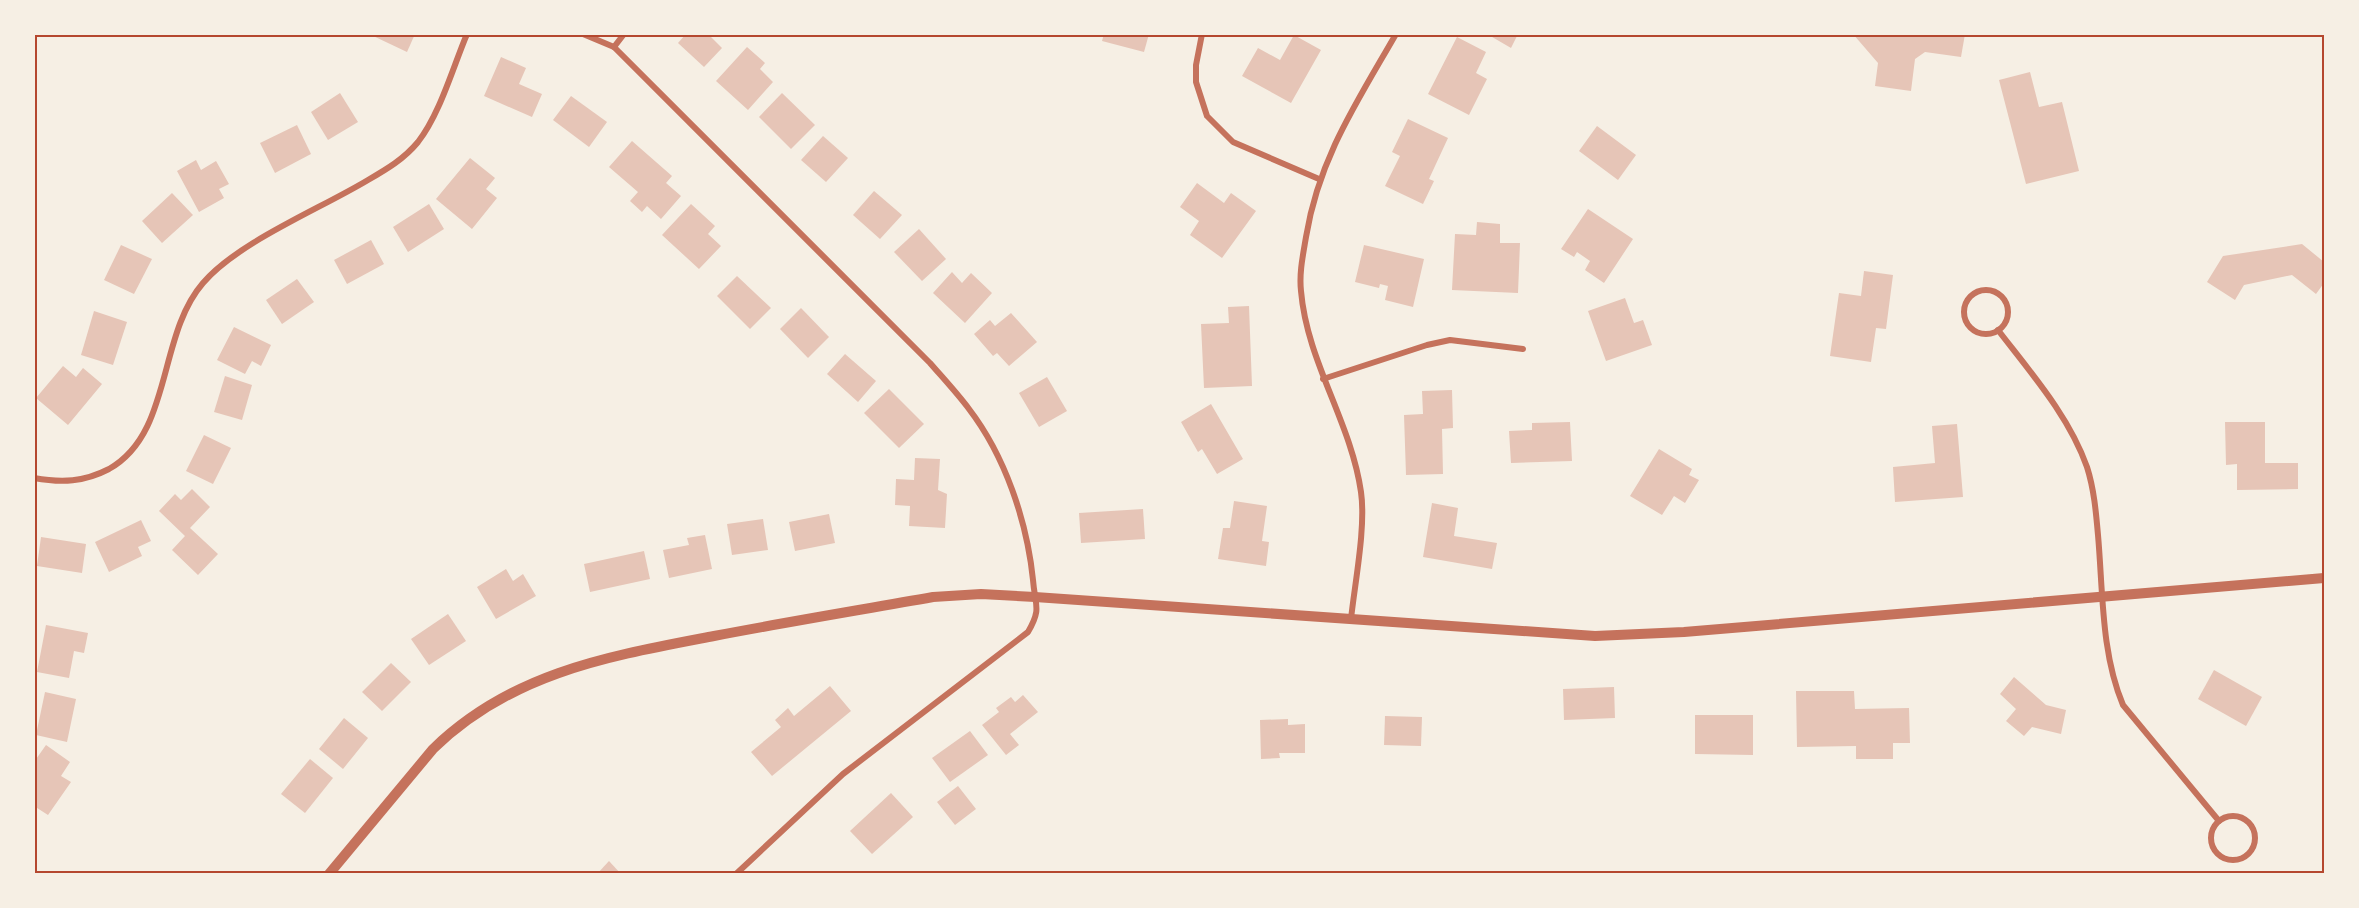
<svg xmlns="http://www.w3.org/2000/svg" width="2359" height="908" viewBox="0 0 2359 908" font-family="'IBM Plex Sans',sans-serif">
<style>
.building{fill:#e6c5b7}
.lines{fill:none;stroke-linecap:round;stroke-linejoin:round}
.minor{stroke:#c5725c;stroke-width:6}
.tertiary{stroke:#c5725c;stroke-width:10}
.neatline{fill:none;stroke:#b5482f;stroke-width:2}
</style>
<rect width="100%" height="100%" fill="#f6efe4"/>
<g class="building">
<path d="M369,34H415L407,52Z"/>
<path d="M686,34H708L722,48L704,67L678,43Z"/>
<path d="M1104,34H1149L1144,52L1102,41Z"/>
<path d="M1487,34H1518L1511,48Z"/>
<path d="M1853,34H1965L1961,57L1925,52L1915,59L1911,91L1875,86L1878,63Z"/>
<path d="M1294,35L1321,50L1291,103L1242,76L1258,48L1280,60Z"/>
<path d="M1457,37L1486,52L1476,73L1487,79L1469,115L1428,94Z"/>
<path d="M747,47L765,63L760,69L773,82L748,110L716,81Z"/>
<path d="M501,57L526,68L519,84L542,94L532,117L484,96Z"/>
<path d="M2030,72L2039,107L2062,102L2079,171L2026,184L1999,80Z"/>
<path d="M340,93L358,122L328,140L311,112Z"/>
<path d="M782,93L815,125L791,149L759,117Z"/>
<path d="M571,96L607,122L589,147L553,120Z"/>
<path d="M1408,119L1448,138L1429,179L1434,181L1423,204L1385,186L1400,156L1392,152Z"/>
<path d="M297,125L311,154L275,173L260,143Z"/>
<path d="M1597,126L1636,155L1618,180L1579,151Z"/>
<path d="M823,136L848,158L826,182L801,160Z"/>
<path d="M632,141L672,176L666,183L681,196L661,219L647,206L642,212L630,201L638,192L609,167Z"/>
<path d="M470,158L495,178L486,189L497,198L472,229L436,199Z"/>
<path d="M196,160L201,170L216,161L229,184L219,189L224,198L199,212L177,171Z"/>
<path d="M1197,183L1224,203L1231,193L1256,211L1222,258L1190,235L1199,221L1180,207Z"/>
<path d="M874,191L902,215L880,239L853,215Z"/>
<path d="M172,193L193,215L162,243L142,221Z"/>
<path d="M429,204L444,229L408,252L393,227Z"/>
<path d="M691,204L715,226L708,234L721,246L699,269L662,235Z"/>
<path d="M1588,209L1633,239L1604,283L1585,270L1590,261L1577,252L1574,257L1561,249Z"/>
<path d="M1477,222L1500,224V243H1520L1518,293L1452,290L1455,234L1476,235Z"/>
<path d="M919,229L946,259L922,281L894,252Z"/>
<path d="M371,240L384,264L347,284L334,260Z"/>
<path d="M2302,244L2324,262V283L2316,294L2292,275L2244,285L2235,300L2207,282L2223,256Z"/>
<path d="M121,245L152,259L134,294L104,280Z"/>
<path d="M1364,245L1424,259L1413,307L1385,300L1388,286L1380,284L1379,288L1355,282Z"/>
<path d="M1864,271L1893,275L1886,329L1876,328L1871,362L1830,356L1839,293L1861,296Z"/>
<path d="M952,272L962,283L971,273L992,293L965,323L933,293Z"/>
<path d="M737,276L771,308L750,329L717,296Z"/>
<path d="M297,279L314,302L282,324L266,300Z"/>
<path d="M1625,298L1634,323L1643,320L1652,345L1606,361L1588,311Z"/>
<path d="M1249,306L1252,386L1204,388L1201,324L1229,323L1228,307Z"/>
<path d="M801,308L829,337L808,358L780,329Z"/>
<path d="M94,311L127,322L113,365L81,355Z"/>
<path d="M1011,313L1037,342L1009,366L997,353L993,356L974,334L990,320L995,326Z"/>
<path d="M234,327L271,345L261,366L252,361L245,374L217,360Z"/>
<path d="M845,354L876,381L858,402L827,374Z"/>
<path d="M63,366L76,377L83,368L102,384L68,425L36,398Z"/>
<path d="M225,376L252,385L242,420L214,412Z"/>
<path d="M1047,377L1067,411L1039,427L1019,393Z"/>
<path d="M889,389L924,424L899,448L864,413Z"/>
<path d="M1452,390L1453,428L1442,429L1443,474L1406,475L1404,415L1423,414L1422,391Z"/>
<path d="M1211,404L1243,459L1217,474L1202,449L1198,452L1181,422Z"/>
<path d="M1570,422L1572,461L1511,463L1509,431L1532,430V423Z"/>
<path d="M2225,422H2265V463H2298V489L2237,490V464L2226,465Z"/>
<path d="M1957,424L1963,497L1895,502L1893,467L1935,463L1932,426Z"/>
<path d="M204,435L231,448L213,484L186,471Z"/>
<path d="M1659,449L1692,469L1689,475L1699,480L1685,503L1674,496L1662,515L1630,496Z"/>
<path d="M915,458L940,459L938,490L947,494L945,528L909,526L910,506L895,505L896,479L914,480Z"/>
<path d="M192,489L210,507L190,528L218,554L198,575L172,550L185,536L159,511L175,494L181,500Z"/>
<path d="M1234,501L1267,506L1262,541L1269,542L1266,566L1218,559L1223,528H1230Z"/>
<path d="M1432,503L1458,508L1454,536L1497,543L1492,569L1423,557Z"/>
<path d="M1143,509L1145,539L1081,543L1079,513Z"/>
<path d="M829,514L835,543L795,551L789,522Z"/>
<path d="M763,519L768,550L732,555L727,524Z"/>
<path d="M141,520L151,541L138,547L142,556L109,572L95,542Z"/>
<path d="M705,535L712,569L669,578L663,550L689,545L687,538Z"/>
<path d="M41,537L86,544L82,573L37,566Z"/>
<path d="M644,551L650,579L590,592L584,564Z"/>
<path d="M506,569L513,581L523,574L536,596L496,619L477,587Z"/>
<path d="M448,614L466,641L429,665L411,639Z"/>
<path d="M46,625L88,633L84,653L74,651L69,678L37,672Z"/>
<path d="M391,663L411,682L382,711L362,692Z"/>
<path d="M2214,670L2262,697L2246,726L2198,699Z"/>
<path d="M2014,677L2046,705L2066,710L2061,734L2032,727L2024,736L2006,721L2016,709L2000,694Z"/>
<path d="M830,686L851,711L772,776L751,752L781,727L775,720L788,708L794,716Z"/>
<path d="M1614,687L1615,718L1564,720L1563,689Z"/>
<path d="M1796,691H1854L1855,709L1909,708L1910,743H1893V759H1856V746L1797,747Z"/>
<path d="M45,692L76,699L67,742L36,735Z"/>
<path d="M1023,695L1038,712L1010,734L1019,745L1006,755L982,725L999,712L996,708L1011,697L1015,702Z"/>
<path d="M1695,715H1753V755L1695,754Z"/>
<path d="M1385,716L1422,717L1421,746L1384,745Z"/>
<path d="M344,718L368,738L343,769L319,749Z"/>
<path d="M1288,719V725L1305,724V753H1279L1280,758L1261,759L1260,720Z"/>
<path d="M970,731L988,755L950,782L932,758Z"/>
<path d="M46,745L70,762L61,776L71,782L48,815L34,806V762Z"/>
<path d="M310,759L333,778L305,813L281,794Z"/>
<path d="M958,786L976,809L955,825L937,802Z"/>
<path d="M891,793L913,817L872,854L850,831Z"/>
<path d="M609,861L621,874H597Z"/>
</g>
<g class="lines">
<g class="minor">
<path d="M583,34L614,47L930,363C943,378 957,393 969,409C1005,456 1027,521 1033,580C1035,606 1042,608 1028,632L843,774L736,874"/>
<path d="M1202,34L1196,65V82L1207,116L1233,142L1319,179"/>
<path d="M614,47L624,34"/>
<circle cx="1986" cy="312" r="22"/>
<path d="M1998,330C2031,373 2069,416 2087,467C2094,489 2096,512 2098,535C2103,591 2101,653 2123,705L2219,821"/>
<path d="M1323,379L1427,345L1450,340L1523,349"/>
<path d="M34,478C62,483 84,482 109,469C173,433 157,336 203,283C238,242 320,209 368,180C387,169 404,159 418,142C440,114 453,67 467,34"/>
<path d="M1351,619C1355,582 1366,527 1361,492C1351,422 1307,362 1301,291C1299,273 1303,255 1306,237C1319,158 1357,102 1396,34"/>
<circle cx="2233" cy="838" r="22"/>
</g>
<path class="tertiary" d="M329,874L433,749C512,672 610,656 714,636C787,622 860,610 933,597L981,594L1035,597L1595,636L1684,632L2324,578"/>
</g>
<rect width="2359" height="908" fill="none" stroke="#f6efe4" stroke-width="72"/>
<rect x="36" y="36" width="2287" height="836" class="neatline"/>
</svg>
